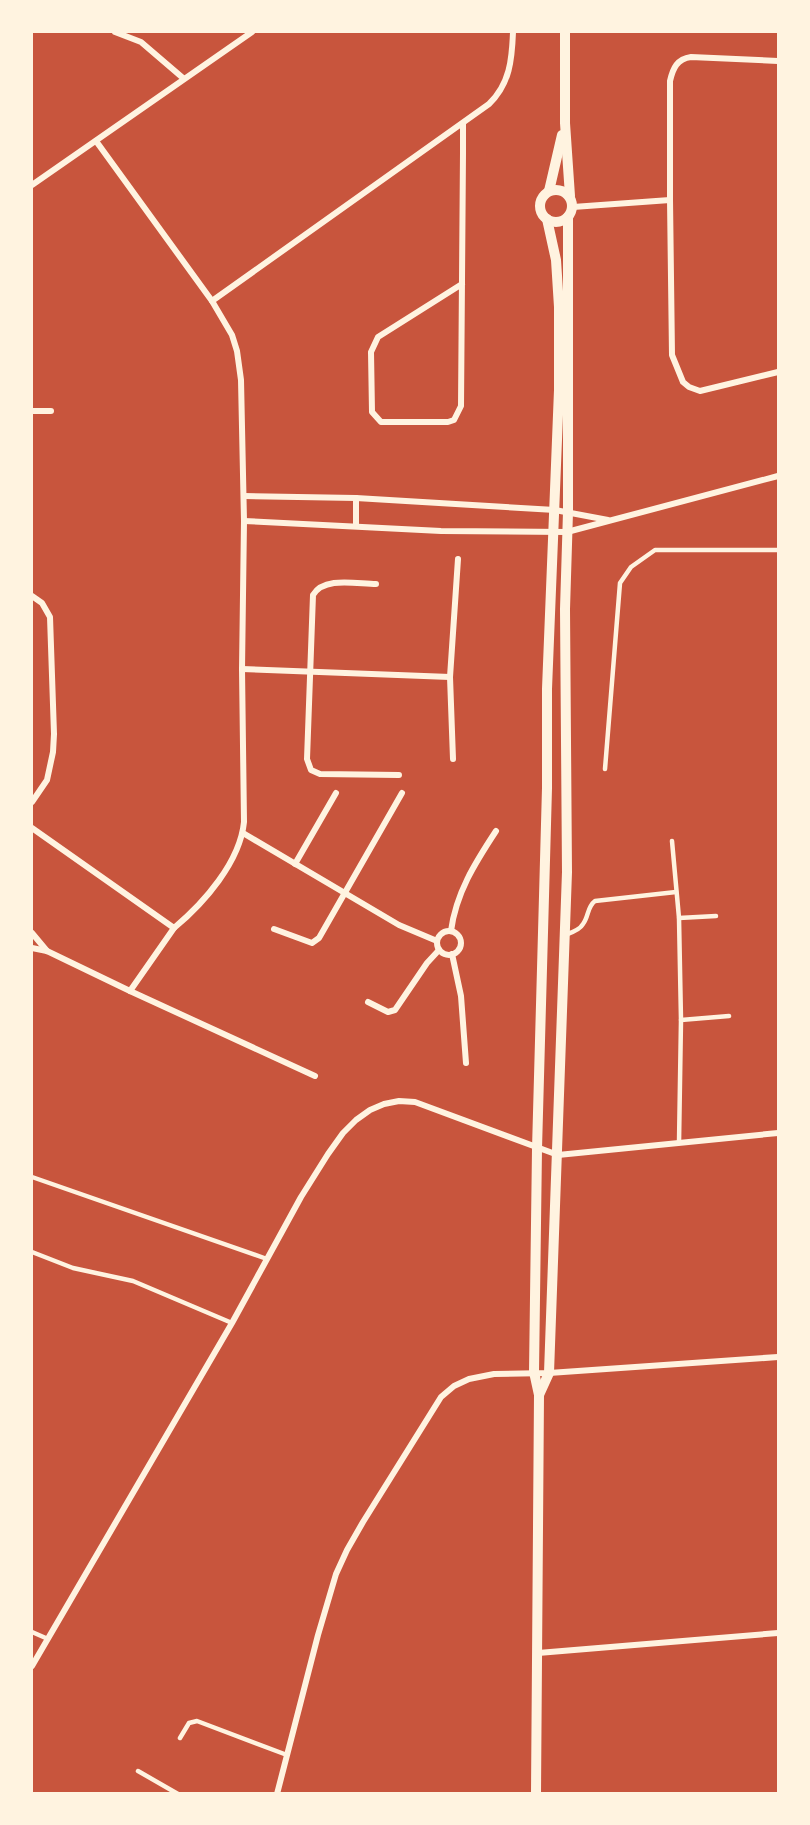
<svg xmlns="http://www.w3.org/2000/svg" width="810" height="1825" viewBox="0 0 810 1825" font-family="'Alegreya Sans',sans-serif">
<style>
.lines{fill:none;stroke-linecap:round;stroke-linejoin:round}
.service{stroke:#fff3e0;stroke-width:4.5}
.minor{stroke:#fff3e0;stroke-width:6}
.tertiary{stroke:#fff3e0;stroke-width:10}
</style>
<rect width="100%" height="100%" fill="#c8553d"/>
<g class="lines">
<g class="service">
<path d="M605,769L620,583L631,567L655,550H778"/>
<path d="M672,841L679,918L681,1020L679,1143"/>
<path d="M679,918L716,916"/>
<path d="M565,935C571,933 580,930 583,924C589,916 587,907 595,901L676,892"/>
<path d="M681,1020L729,1016"/>
<path d="M32,1177L267,1259"/>
<path d="M32,1252L73,1268L133,1281L232,1323"/>
<path d="M32,1632L48,1639"/>
<path d="M180,1738L189,1723L197,1721L287,1755"/>
<path d="M138,1771L178,1794"/>
</g>
<g class="minor">
<path d="M115,32L141,42L183,78"/>
<path d="M778,61L691,57C677,59 673,68 670,81V200L672,355L683,382L689,387L700,391L778,372"/>
<path d="M32,185L252,32"/>
<path d="M573,207L670,200"/>
<path d="M462,284L378,337L371,352L372,412L381,422H448L454,420L461,406L463,153V124"/>
<path d="M212,301L489,104C510,84 512,59 513,32"/>
<path d="M32,411H51"/>
<path d="M244,496L356,498L555,510L608,520"/>
<path d="M356,498V526"/>
<path d="M244,521L441,531L567,532L778,476"/>
<path d="M376,584C357,584 324,576 313,595L307,759L311,770L320,774L399,775"/>
<path d="M32,596L42,603L50,617L54,734L53,752L47,780L32,802"/>
<path d="M242,669L450,677"/>
<path d="M453,759L450,677L458,559"/>
<path d="M32,828L174,928C204,903 240,862 244,822L242,669L244,521L241,380L237,351L232,335L212,301L96,141"/>
<path d="M243,833L399,925L437,941"/>
<path d="M295,864L336,793"/>
<path d="M274,929L312,943L319,938L402,793"/>
<path d="M451,931C456,893 475,863 496,831"/>
<circle cx="449" cy="943" r="12"/>
<path d="M32,933L47,951"/>
<path d="M32,948L47,951L130,991L315,1076"/>
<path d="M452,954L461,996L466,1063"/>
<path d="M130,991L174,928"/>
<path d="M368,1002L388,1012L395,1010L427,963L439,950"/>
<path d="M538,1653L778,1633"/>
<path d="M32,1666L232,1323L301,1197L328,1154L343,1133L356,1120L370,1110L384,1104L399,1101L415,1102L558,1155L778,1133"/>
<path d="M277,1794L318,1635L336,1574L347,1550L363,1522L441,1397L454,1386L469,1379L494,1374L549,1373L778,1357"/>
</g>
<g class="tertiary">
<path d="M565,32V123L570,196"/>
<circle cx="556" cy="206" r="16"/>
<path d="M549,191L562,135"/>
<path d="M539,1395L549,1373L567,872L565,609L568,512V217"/>
<path d="M536,1794L539,1395L534,1372L537,1149L547,788V689L559,390V307L556,260L547,219"/>
</g>
</g>
<rect width="810" height="1825" fill="none" stroke="#fff3e0" stroke-width="66"/>
</svg>
